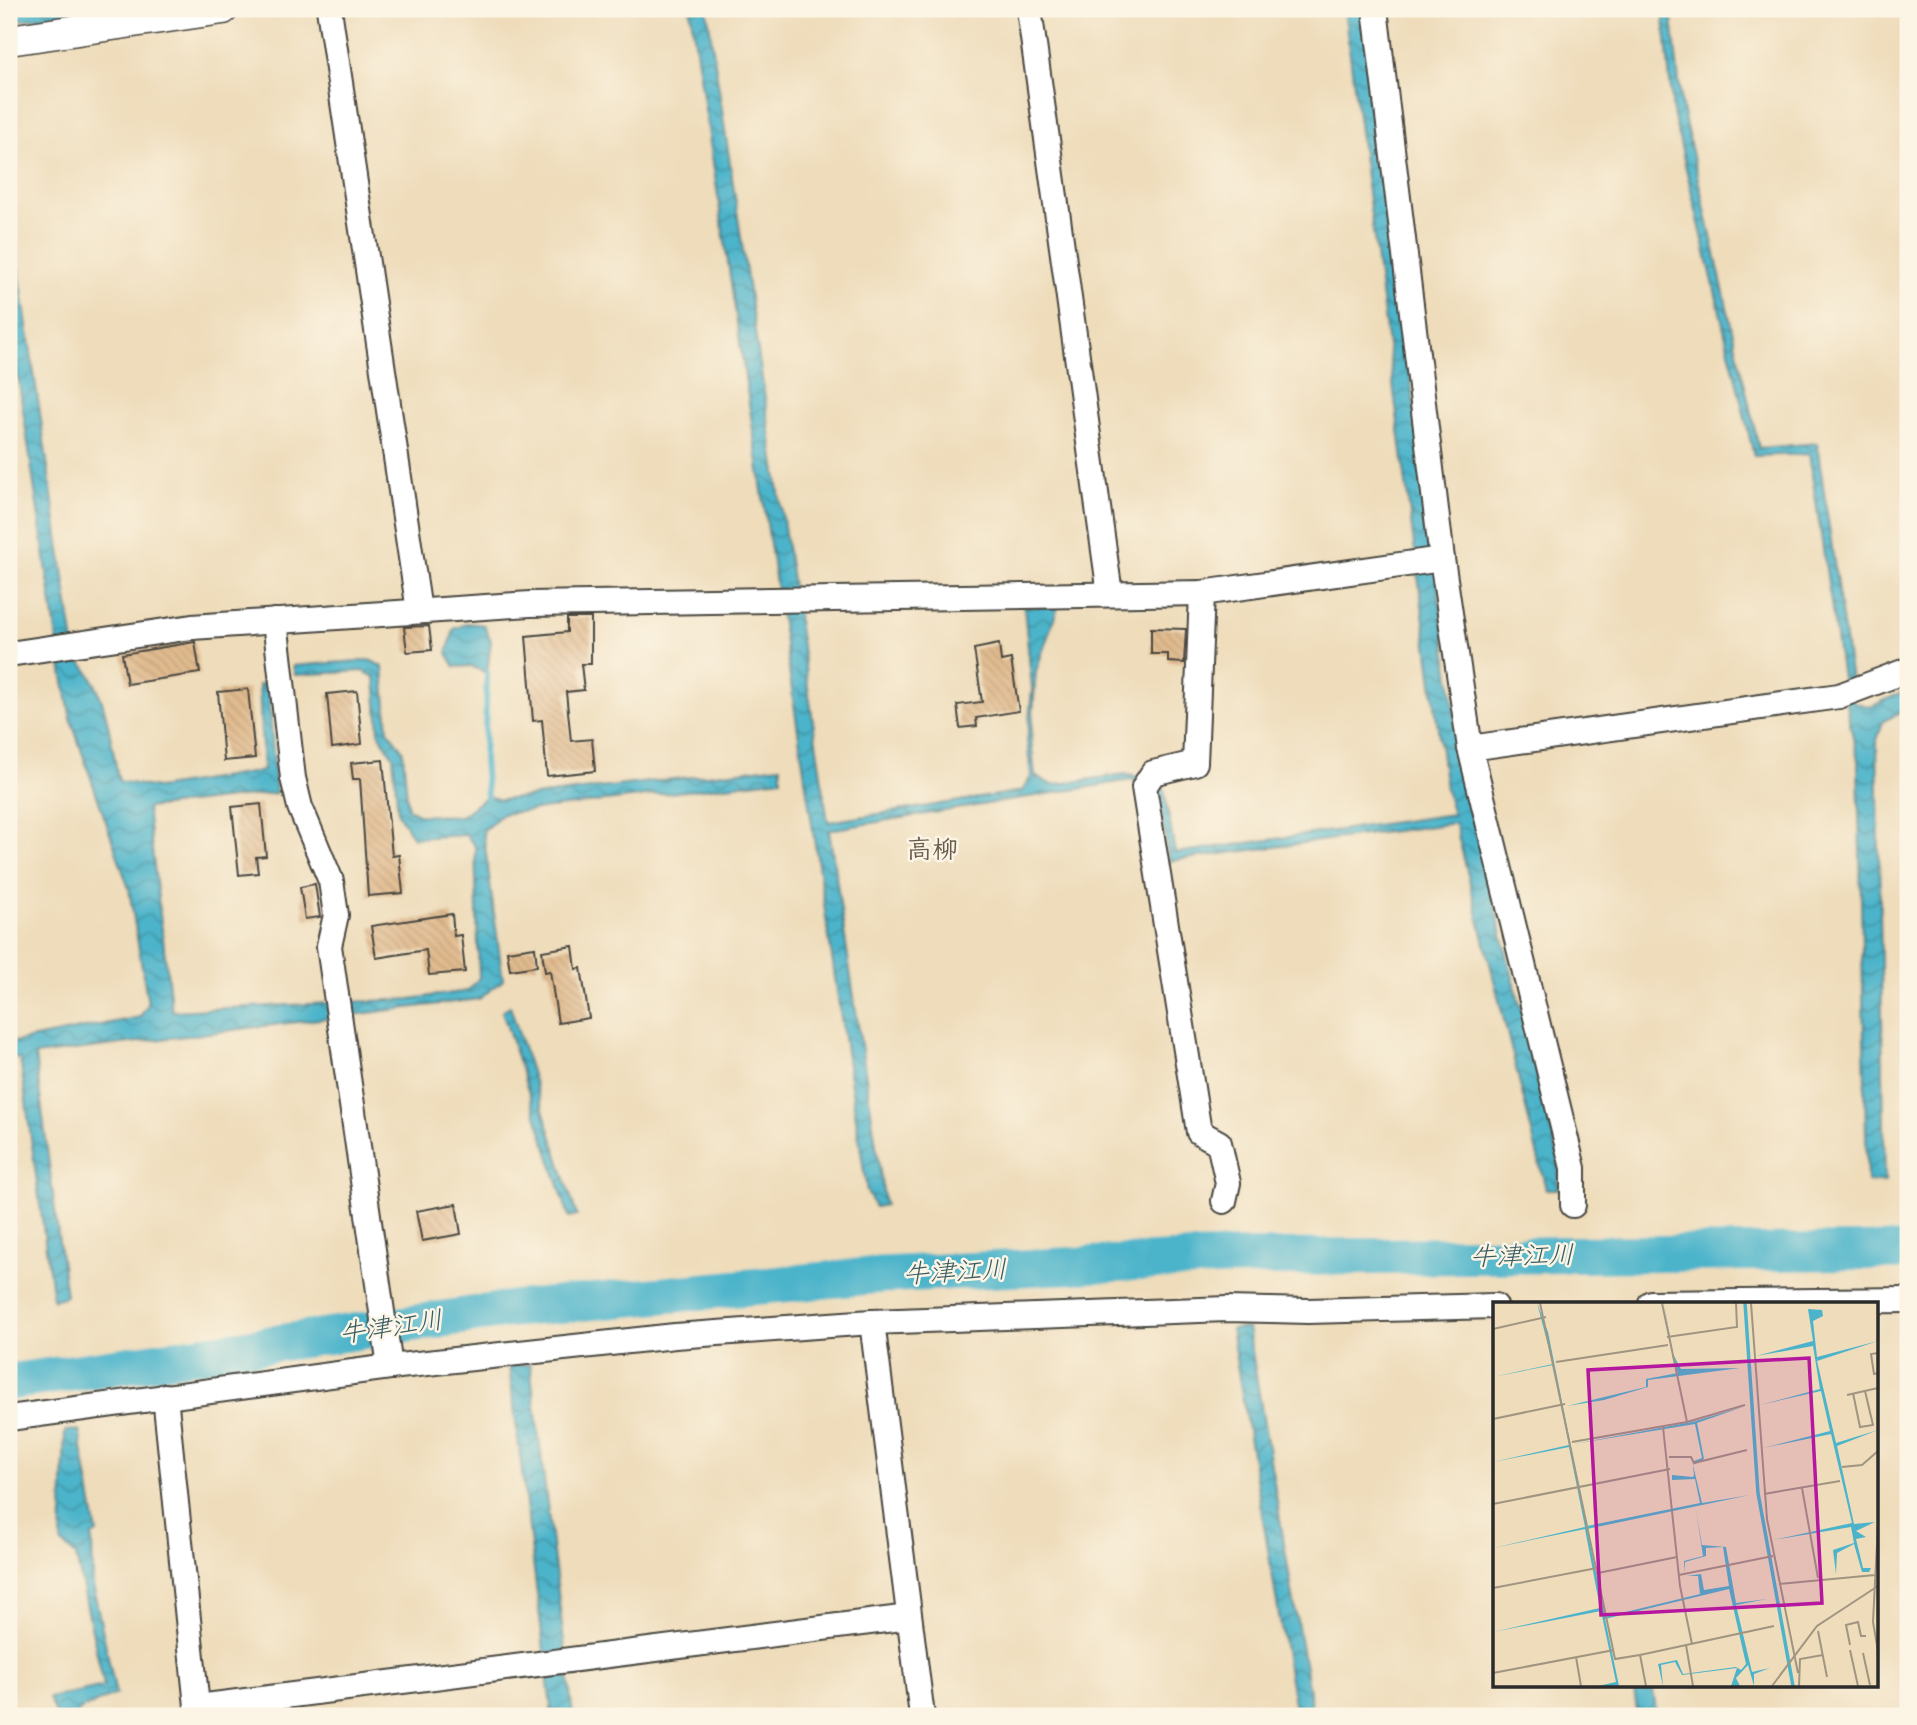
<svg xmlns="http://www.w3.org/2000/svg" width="1917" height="1725" viewBox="0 0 1917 1725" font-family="'Playpen Sans','Klee One',sans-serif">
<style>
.water{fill:url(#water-waves);stroke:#3c707a;stroke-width:2}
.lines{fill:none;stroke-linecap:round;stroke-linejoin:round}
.stream{stroke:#4cb4ca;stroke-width:6}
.river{stroke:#4cb4ca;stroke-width:37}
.building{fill:url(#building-back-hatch)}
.minor-casing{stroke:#484640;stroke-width:28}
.tertiary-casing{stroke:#484640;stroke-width:33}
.minor{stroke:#fff;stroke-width:24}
.tertiary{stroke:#fff;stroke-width:30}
.labels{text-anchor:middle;stroke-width:5;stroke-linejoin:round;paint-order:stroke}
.neighbourhood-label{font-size:26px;font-weight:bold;fill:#6b5d4e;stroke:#fcf5e5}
.water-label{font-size:26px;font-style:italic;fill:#375b63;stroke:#fcf5e5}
.inset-river{fill:none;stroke:#4cb4ca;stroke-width:3.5}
.inset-road{fill:none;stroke:#a09581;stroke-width:2}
.view{fill:#b5179e;fill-opacity:0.15;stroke:#b5179e;stroke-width:3.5}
.inset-edge{fill:none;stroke:#2b2b2b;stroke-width:3.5}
</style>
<defs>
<pattern id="water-waves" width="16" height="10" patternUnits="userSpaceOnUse" patternTransform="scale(1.75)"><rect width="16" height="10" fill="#4cb4ca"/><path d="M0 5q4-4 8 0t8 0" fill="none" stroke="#3f93a4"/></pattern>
<pattern id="building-back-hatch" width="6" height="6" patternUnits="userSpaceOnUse" patternTransform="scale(1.75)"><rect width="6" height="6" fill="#e1bb8f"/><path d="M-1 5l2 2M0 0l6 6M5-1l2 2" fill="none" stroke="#c1a17c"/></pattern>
</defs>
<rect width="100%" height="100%" fill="#fcf5e5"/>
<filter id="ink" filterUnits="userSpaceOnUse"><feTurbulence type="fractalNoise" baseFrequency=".0143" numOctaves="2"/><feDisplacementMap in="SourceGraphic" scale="14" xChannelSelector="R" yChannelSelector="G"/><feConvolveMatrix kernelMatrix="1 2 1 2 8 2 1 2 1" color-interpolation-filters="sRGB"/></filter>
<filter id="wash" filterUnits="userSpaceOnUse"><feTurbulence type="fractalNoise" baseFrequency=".00686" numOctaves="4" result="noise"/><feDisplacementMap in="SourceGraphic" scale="28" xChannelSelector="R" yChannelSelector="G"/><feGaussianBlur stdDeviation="1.57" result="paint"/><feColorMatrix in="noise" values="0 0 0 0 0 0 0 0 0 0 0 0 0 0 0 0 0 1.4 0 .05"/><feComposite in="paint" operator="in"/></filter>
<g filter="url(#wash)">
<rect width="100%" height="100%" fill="#eedcba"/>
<g class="water">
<path d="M9,9H98L9,22Z"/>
<path d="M690,9H707L828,822L1022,791L1031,777L1027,741L1032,689L1024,607H1058L1036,671L1031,739L1035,776L1052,785L1125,774L1163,783L1175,853L1453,814L1446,790L1344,9H1362L1464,784L1558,1156L1559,1189H1546L1455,823L1169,861L1157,786L1132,780L829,830L885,1205L875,1207L867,1192Z"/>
<path d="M1663,9H1671L1682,108L1759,448L1817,443L1854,702L1871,707L1908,689V709L1883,721L1877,740L1885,1182H1867L1858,760L1846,705L1809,454L1754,456L1673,113Z"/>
<path d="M9,203L76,658C107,684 110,742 119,781L157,788L263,771L259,685L268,681L276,793L147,808L172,1011L410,999L468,991L479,978L475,846L466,835L413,838L398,813L393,757L379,733L375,677L363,671L295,675L293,666L370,660L383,667L388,730L403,751L408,809L420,815L461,816L487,796L501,800L781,766V779L502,814L483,831L503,980L479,999L35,1055L66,1296L53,1300L20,1058L9,1059V1043L140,1017L148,1004L129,889L71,720L60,660L9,316Z"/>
<path d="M468,623L484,625L491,641L487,673L471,666L455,667L447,653L454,629Z"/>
<path d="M510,1006L577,1216L569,1217L502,1011Z"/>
<path d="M1248,1328L1313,1716H1296L1231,1329Z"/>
<path d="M530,1364L573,1716H552L509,1366Z"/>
<path d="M79,1430L97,1533L92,1536L93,1586L116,1694L80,1710L76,1716H56L49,1698L104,1686L76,1556L61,1542L65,1431Z"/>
<path d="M1633,1685H1652L1657,1716H1638Z"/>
</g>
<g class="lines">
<path class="stream" d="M487,796L484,759L487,673"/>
<path class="river" d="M9,1382L512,1309L881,1275L1225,1258L1908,1251"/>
</g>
<g id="blocks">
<g class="building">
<path d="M567,618H591V664H581L584,690L566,692L571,741L592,739L595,771L547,776L542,720L533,721L526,636L567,632Z"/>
<path d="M429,626L432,650L407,652L404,627Z"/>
<path d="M1151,628L1186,629L1184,663L1168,662V654H1151Z"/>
<path d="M195,642L200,673L127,684L122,654Z"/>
<path d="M999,644L1001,661L1011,659L1019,711L976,718L977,726L960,728L957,705L982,702L974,649Z"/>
<path d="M248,689L255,758L224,761L218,692Z"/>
<path d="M357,691L362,744L332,748L327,694Z"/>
<path d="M383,760L392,856L399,855L403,893L368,896L360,779H353L351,763Z"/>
<path d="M261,804L266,856L256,857L258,873L239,875L232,807Z"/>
<path d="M315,884L320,917L305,919L300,887Z"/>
<path d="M452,914L454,936L461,935L465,972L429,975L426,950L376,958L371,926Z"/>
<path d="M573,946L576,969L581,968L589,1018L558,1023L550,971L545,972L542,951Z"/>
<path d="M535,947L537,966L510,970L507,951Z"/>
<path d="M456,1204L461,1234L422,1241L416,1211Z"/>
</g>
</g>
</g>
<g filter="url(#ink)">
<use href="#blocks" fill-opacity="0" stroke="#484640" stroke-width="2"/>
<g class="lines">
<g class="minor-casing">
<g id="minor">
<path d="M329,9L419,611"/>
<path d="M1029,9L1110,594"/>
<path d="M1375,9L1442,559L1470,748L1573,1168V1205"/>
<path d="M1202,593L1195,763L1153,773L1144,787L1199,1132L1219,1143L1228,1183L1224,1201"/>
<path d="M275,621L293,778L300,807L331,881L336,915L329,946L390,1367"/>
<path d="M9,654L192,627L530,604L1202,593L1442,559"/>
<path d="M1470,748L1839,696L1908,670"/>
<path d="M1651,1303L1908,1300"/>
<path d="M872,1322L922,1716"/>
<path d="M165,1396L198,1716"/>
<path d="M9,1418L390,1367L675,1336L872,1322L1227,1309L1308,1311L1495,1306"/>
<path d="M198,1707L909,1617"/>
</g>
</g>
<g class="tertiary-casing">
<path id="tertiary" d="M9,40L223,9"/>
</g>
<use href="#minor" class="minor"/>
<use href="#tertiary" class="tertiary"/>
</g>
</g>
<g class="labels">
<g class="neighbourhood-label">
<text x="932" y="858">高柳</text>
</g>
<g class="water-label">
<text transform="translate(1522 1255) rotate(-1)" y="9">牛津江川</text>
<text transform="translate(955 1271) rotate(-3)" y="9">牛津江川</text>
<text transform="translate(391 1326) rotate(-8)" y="9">牛津江川</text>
</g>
</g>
<g transform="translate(1493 1302)">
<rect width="385" height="385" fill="#eedcba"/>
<path d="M44,1L55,30L94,224L207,201L202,177L179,178V173L200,175L201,173L200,164L201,159L209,156L202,122L81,142L199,120L250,105L204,121L211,157L200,163L209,201L257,193L94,227L112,315L207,292L205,274H194L208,272L211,288L236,284L230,245L213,246V254L192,260L191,271V259L210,254L203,208L209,243L233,245L243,301L274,297L243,303L259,370L277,366L261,372V384L255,363L243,376L247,384H238L244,366L189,373L182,360L168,363L170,384L165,362L184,358L190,372L243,365L248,368L253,362L236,287L112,317L126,384H105L123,380L108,309L0,330L107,306L92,227L0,246L92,225L76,145L0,160L76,143L60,63L0,75L60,62ZM171,1L180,52L188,67L247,66L155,78V85L111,98L74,104L153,85V77L185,71L180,57ZM315,7L329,8L330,14L320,19L324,55L385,39L324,59L343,141L385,128L344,144L361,222L382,220L363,229L373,235L363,237L370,266H378L376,270H369L361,242L344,251L343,272L340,248L361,241L358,225L280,238L359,221L338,132L270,146L337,129L328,89L267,103L327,87L320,44L263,54L320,39Z" fill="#4cb4ca"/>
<path class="inset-river" d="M252,1L265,191L300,384"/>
<path class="inset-road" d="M47,1L122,357L147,353L153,384M169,1L194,120M258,1L274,217L305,371M0,27L53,15M174,35L244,25L243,1M385,51L378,52L381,72L385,71M63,60L175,43M360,91L367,125L380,123L372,89M354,93L385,86M0,117L72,102M170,125L187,284L199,342M79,140L194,120L252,103M176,155H198L201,161L254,148M349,165L369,163L385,149M309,186L325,276M271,192L347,179M0,202L177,167M385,222L380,320L385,349M105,271L184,255M186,273L280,254M286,282L382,273M0,286L104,266M325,329L334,375M193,343L200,384M357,343L353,323L365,320L368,334H373M357,348L365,384M370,351L377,383M147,353L281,324M83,355L88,384M0,371L121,348M279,384L324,324L385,284M306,384L307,357L330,353"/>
<path class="view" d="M316,56L329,301L108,313L95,68Z"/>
<rect width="385" height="385" class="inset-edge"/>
</g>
<rect width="1917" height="1725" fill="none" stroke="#fcf5e5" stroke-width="35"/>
</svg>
